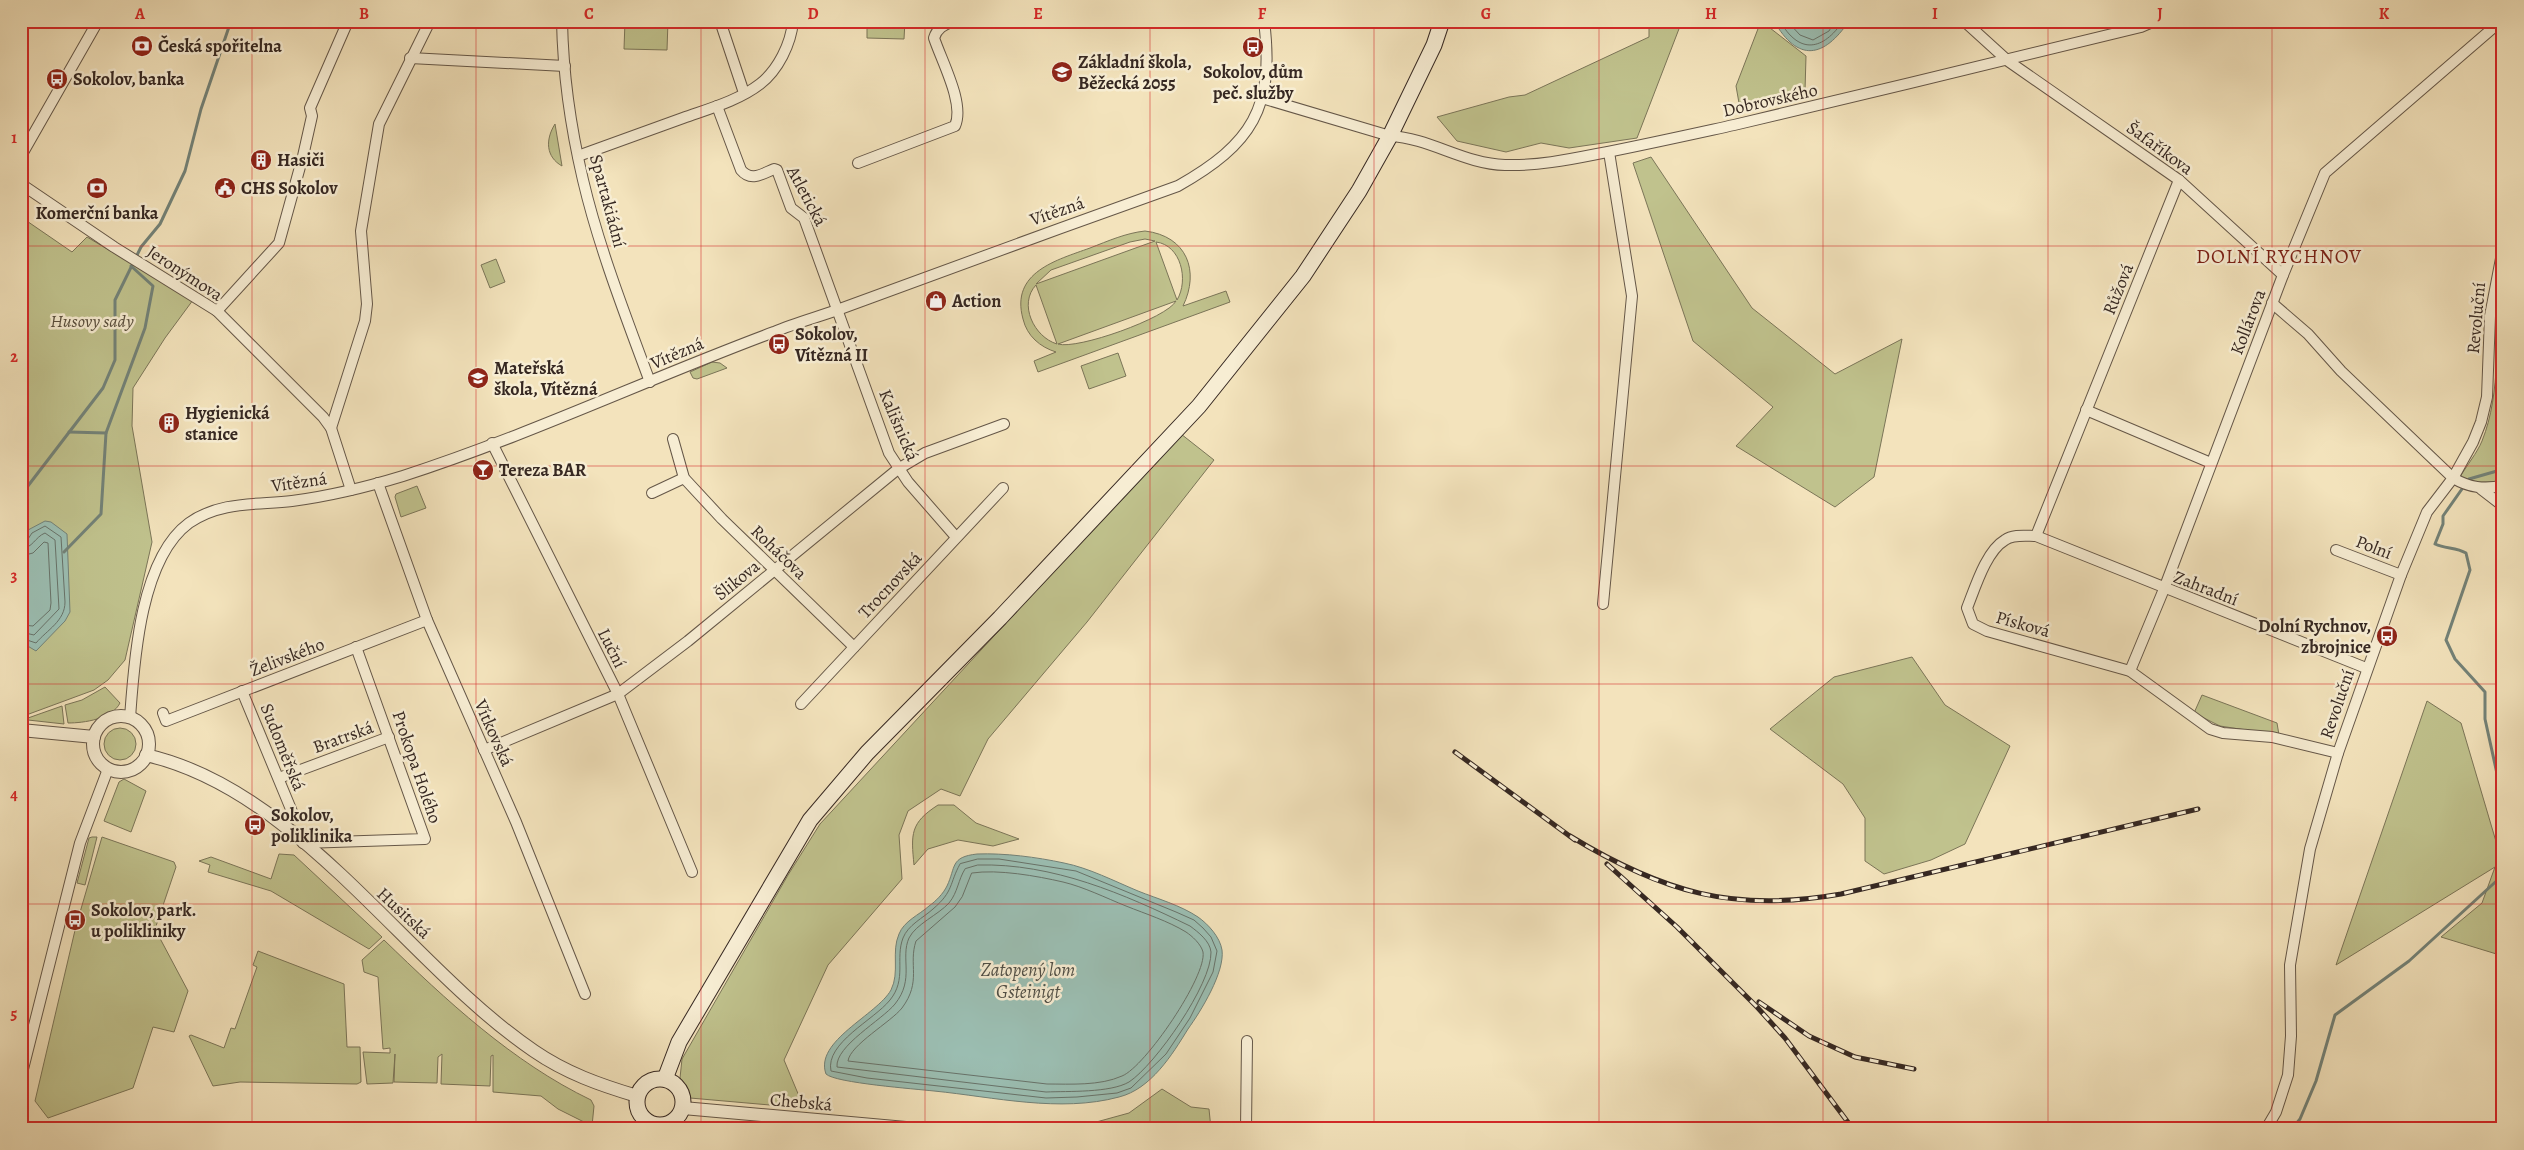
<svg xmlns="http://www.w3.org/2000/svg" width="2524" height="1150" viewBox="0 0 2524 1150" font-family="Alegreya,serif">
<style>
.green{fill:#c0c28d;stroke:#7b7558;fill-rule:evenodd}
.water{fill:#9bbeb2;stroke:#738278}
.lines{fill:none;stroke-linecap:round;stroke-linejoin:round}
.shore{stroke:#68736a;stroke-width:1}
.stream{stroke:#738278;stroke-width:3}
.minor-casing{stroke:#655748;stroke-width:12}
.tertiary-casing{stroke:#655748;stroke-width:14}
.secondary-casing{stroke:#362822;stroke-width:17}
.minor{stroke:#f7edd3;stroke-width:10}
.tertiary{stroke:#f7edd3;stroke-width:12}
.secondary{stroke:#f7edd3;stroke-width:15}
.rail-casing{stroke:#362822;stroke-width:5}
.rail{stroke:#f7edd3;stroke-width:3;stroke-dasharray:9;stroke-linecap:butt}
.grid{fill:none;stroke:#d62828;stroke-width:1;stroke-opacity:0.55}
.labels{text-anchor:middle;stroke-width:5;stroke-linejoin:round;paint-order:stroke}
.poi-label{font-size:18px;font-weight:bold;fill:#362822;stroke:#f7edd3;text-anchor:start}
.street-label{font-size:18px;fill:#362822;stroke:#f7edd3}
.park-label{font-size:18px;font-style:italic;fill:#584e3d;stroke:#f7edd3}
.water-label{font-size:19px;font-style:italic;fill:#4f4e46;stroke:#f7edd3}
.quarter-label{font-size:20px;letter-spacing:1px;fill:#7a1f14;stroke:#f7edd3}
.neatline{fill:none;stroke:#d62828;stroke-width:2}
.grid-label{font-size:16px;text-anchor:middle;font-weight:bold;fill:#d62828}
</style>
<rect width="100%" height="100%" fill="#f3e3bc"/>
<filter id="stains"><feTurbulence type="fractalNoise" baseFrequency=".004" numOctaves="4"/><feColorMatrix values="0 0 0 0 .2 0 0 0 0 .09 0 0 0 0 .02 0 0 0 .5 -.17"/></filter>
<radialGradient id="worn" r=".72"><stop offset=".6" stop-color="#630" stop-opacity="0"/><stop offset="1" stop-color="#630" stop-opacity=".3"/></radialGradient>
<g class="green">
<path d="M625,21H668L667,50L624,49Z"/>
<path d="M885,21H905L904,39L867,38V27L885,28Z"/>
<path d="M1644,21H1682L1637,138L1569,148L1541,143L1506,152L1457,141L1437,117L1509,97L1525,95L1649,37V28Z"/>
<path d="M1761,21L1806,56L1805,91L1739,103L1736,86Z"/>
<path d="M555,124L562,166C546,157 545,140 555,124Z"/>
<path d="M1651,157L1752,308L1835,374L1902,339L1874,477L1835,507L1736,446L1773,407L1693,341L1633,163Z"/>
<path d="M21,217L72,252L87,237L193,300L165,338L133,388L132,426L152,542L125,660L108,680L94,690L29,714H21Z"/>
<path d="M1145,231C1187,236 1200,271 1183,306L1226,291L1230,302L1038,372L1034,361L1056,352C1040,347 1027,336 1023,319C1010,272 1057,260 1090,248C1108,241 1126,233 1145,231ZM1145,239L1155,241L1036,284L1051,270L1130,242ZM1156,242C1181,245 1189,280 1177,300ZM1036,285L1057,344C1034,337 1018,304 1036,285ZM1176,301C1167,318 1077,350 1058,344Z"/>
<path d="M496,259L505,282L490,288L481,265Z"/>
<path d="M2503,282V482H2471L2460,477C2467,465 2477,453 2482,441C2502,392 2494,334 2503,282Z"/>
<path d="M1118,353L1126,376L1089,389L1081,366Z"/>
<path d="M712,362L720,363L727,368L697,379L693,378L690,372Z"/>
<path d="M1181,434L1214,460L1087,622L988,739L960,796L941,789L908,811L899,835L902,879L828,965L784,1060L804,1108L690,1098L680,1078L682,1059L788,875L820,824Z"/>
<path d="M417,486L426,508L401,517L395,497L396,494Z"/>
<path d="M1912,657L1945,705L2010,746L1965,844L1931,860L1884,874L1865,861V818L1843,784L1770,729L1834,677Z"/>
<path d="M105,687L120,703C112,719 84,723 68,723L65,705L82,700Z"/>
<path d="M2202,695L2277,723L2279,735L2220,726L2194,713Z"/>
<path d="M2427,701L2461,723L2500,855L2503,849V956L2441,937L2482,903L2495,867L2336,965Z"/>
<path d="M62,706L64,724L28,720V718Z"/>
<circle cx="120" cy="744" r="16"/>
<path d="M124,779L146,791L131,832L104,821L119,782Z"/>
<path d="M938,805H954L976,823L1019,839L993,846L958,840L928,849L914,865C911,834 910,823 938,805Z"/>
<path d="M92,837H97L85,885L77,883L89,838Z"/>
<path d="M102,837L174,862L176,867L155,929L188,991L174,1032L153,1027L133,1088L48,1118L35,1101L76,926Z"/>
<path d="M279,854L294,855L382,937L369,949L271,891L208,872L210,865L199,861L211,857L271,879Z"/>
<path d="M384,940C446,1000 512,1062 591,1100L594,1106L592,1126L558,1109L541,1096L493,1092V1055L491,1056L490,1086L441,1084L442,1054L438,1057L437,1083L394,1082L395,1054L393,1083L367,1084L363,1052L390,1053V1048L383,1049L378,977L364,972L362,960Z"/>
<path d="M258,951L344,984L347,1047H360L361,1082L357,1084L240,1082L213,1086L189,1036L191,1035L224,1048L231,1028L235,1029L257,967L253,965Z"/>
<path d="M1162,1089L1191,1107L1209,1109L1211,1129H1163L1089,1124L1129,1113Z"/>
</g>
<g class="water">
<path d="M1774,21H1849C1824,58 1798,63 1774,21Z"/>
<path d="M45,521L51,522L67,534L70,612L65,621L36,651L21,642V540L28,530Z"/>
<path d="M977,854C1005,853 1036,857 1064,863C1089,868 1114,881 1138,891C1158,899 1180,905 1198,917C1208,924 1220,937 1222,950C1225,972 1201,1011 1188,1029C1172,1055 1151,1089 1119,1097C1060,1113 994,1097 934,1091C916,1089 835,1083 826,1074C814,1041 877,1015 891,990C900,972 891,952 899,934C904,921 919,915 929,906C936,901 943,894 947,886C956,867 950,857 977,854Z"/>
</g>
<g class="lines">
<g class="shore">
<path d="M1780,21C1799,55 1823,51 1843,21"/>
<path d="M1787,21L1800,35L1813,40L1829,31L1835,21"/>
<path d="M21,542H26L32,533L45,526L61,537L65,602C65,621 47,630 36,643L21,638"/>
<path d="M21,549C33,548 35,537 45,533L55,540L59,609L34,635L21,632"/>
<path d="M21,556L33,553L44,542L48,543L51,603L50,610L33,626L21,625"/>
<path d="M978,859H999L1076,871L1176,912L1194,920L1203,928L1211,937L1217,951L1213,972L1190,1018L1166,1054L1131,1088L1117,1093L1077,1097L1046,1098L867,1078L831,1071C825,1043 874,1020 890,1000C907,979 895,959 903,938C908,925 923,918 933,909C954,891 949,884 960,864Z"/>
<path d="M978,865C1053,863 1124,894 1190,926C1198,932 1210,941 1211,952C1212,984 1155,1065 1129,1082C1110,1093 1068,1091 1046,1092L837,1067C835,1046 882,1020 895,1004C915,979 900,958 909,938C916,924 938,915 949,903C958,892 958,880 965,869Z"/>
<path d="M972,873C998,869 1037,876 1063,882C1084,887 1106,898 1126,906C1146,914 1168,921 1186,932C1192,936 1201,944 1203,952C1207,976 1145,1067 1122,1076C1100,1086 1070,1084 1047,1084L848,1061C850,1045 891,1022 902,1008C922,981 908,965 916,941L955,907L962,897Z"/>
</g>
<g class="stream">
<path d="M69,432L106,433L145,328L153,286L131,266"/>
<path d="M2503,464L2497,471L2469,479L2443,516V524L2435,544C2446,549 2456,547 2466,553L2470,570L2446,640L2455,659L2485,692V719L2503,801"/>
<path d="M21,495L103,388L115,360V300L141,247L160,224L185,171L201,109L231,21"/>
<path d="M64,552L101,514L106,433"/>
<path d="M2292,1129L2300,1119L2316,1081L2335,1015L2409,961L2503,875"/>
</g>
<g class="minor-casing">
<g id="minor">
<path d="M562,21C563,74 571,129 583,180C599,248 626,317 650,382"/>
<path d="M720,21L744,93"/>
<path d="M1964,21L2008,61L2179,180L2283,275"/>
<path d="M410,58L565,66"/>
<path d="M1262,98L1390,136C1430,138 1464,164 1505,165C1536,166 1567,160 1597,154C1643,145 1688,135 1734,125C1870,93 2005,60 2141,27L2155,21"/>
<path d="M717,106L741,170C751,182 762,174 774,169L777,170L791,208L804,218L889,453L908,482L956,537"/>
<path d="M21,156L98,21"/>
<path d="M578,156C613,143 648,131 683,118C708,109 738,101 760,84C778,70 791,44 793,21"/>
<path d="M858,163L955,126C965,104 942,62 934,38C937,28 944,25 953,21"/>
<path d="M21,184L114,247L217,311L323,417L331,428L351,490"/>
<path d="M2272,303L2308,334L2341,371L2453,478C2470,488 2483,489 2503,486"/>
<path d="M217,311L279,243L303,156L312,116L310,108L348,21"/>
<path d="M2086,410L2211,463"/>
<path d="M331,428L365,321L367,304L361,231L379,124L430,21"/>
<path d="M673,439L684,478L722,519L854,647"/>
<path d="M492,443L618,694L692,872"/>
<path d="M378,483L427,620L516,822L585,994"/>
<path d="M2481,489L2503,506"/>
<path d="M652,493L684,478"/>
<path d="M2036,536L2179,180"/>
<path d="M2336,550L2401,575"/>
<path d="M1603,604L1632,296L1609,152"/>
<path d="M2130,671L2164,589L2283,275L2325,173L2501,21"/>
<path d="M242,691L293,814"/>
<path d="M801,704L1003,488"/>
<path d="M163,713L166,721L427,620"/>
<path d="M130,718C134,662 140,559 189,523C220,501 257,505 292,501C330,496 367,487 403,476C530,435 650,378 774,332C795,323 818,317 840,309C952,268 1065,226 1178,186C1252,144 1275,108 1264,21"/>
<path d="M484,750L618,694L688,641L898,469L925,453L1004,424"/>
<path d="M2338,753L2272,737L2223,733L2210,729L2130,671L1987,631L1973,624L1967,608C1975,588 1986,551 2005,540C2013,534 2026,536 2036,536L2366,668"/>
<path d="M279,778L389,737"/>
<path d="M303,843L425,839L356,647"/>
<path d="M21,1077L80,843L108,769"/>
<path d="M1246,1129L1247,1041"/>
<path d="M2266,1129L2276,1112L2288,1075L2291,1036L2290,965L2310,849L2338,753L2401,575L2427,512L2453,478L2473,442L2481,422L2487,397L2490,316L2503,248"/>
</g>
</g>
<g class="tertiary-casing">
<g id="tertiary">
<circle cx="121" cy="744" r="28"/>
<path d="M21,730L94,737"/>
<path d="M146,755C301,790 407,965 534,1051C566,1073 600,1085 637,1096"/>
<path d="M683,1108L917,1129"/>
</g>
</g>
<g class="secondary-casing">
<g id="secondary">
<circle cx="660" cy="1102" r="23"/>
<path d="M665,1079L679,1042L810,820L867,753L1000,618L1199,406L1303,276L1359,191L1390,136L1434,45L1442,21"/>
</g>
</g>
<use href="#minor" class="minor"/>
<use href="#tertiary" class="tertiary"/>
<use href="#secondary" class="secondary"/>
<g class="rail-casing">
<g id="rail">
<path d="M1455,752L1575,840"/>
<path d="M1570,836C1662,892 1733,913 1841,894L2198,809"/>
<path d="M1607,864L1677,927L1757,1007L1785,1038L1853,1129"/>
<path d="M1759,1002L1809,1036L1855,1057L1914,1069"/>
</g>
</g>
<use href="#rail" class="rail"/>
</g>
<path class="grid" d="M252,21V1129M476,21V1129M701,21V1129M925,21V1129M1150,21V1129M1374,21V1129M1599,21V1129M1823,21V1129M2048,21V1129M2272,21V1129M21,246H2503M21,466H2503M21,684H2503M21,904H2503"/>
<defs>
<g id="bank-disc" transform="scale(1.125)"><circle r="9.5" fill="#8f2418" stroke="#f7edd3"/><path d="M-6-4H6V4H-6ZM0-2.3a2.3 2.3 0 1 0 0 4.6a2.3 2.3 0 1 0 0-4.6Z" fill="#fff"/></g>
<g id="bus-disc" transform="scale(1.125)"><circle r="9.5" fill="#8f2418" stroke="#f7edd3"/><path d="M-5-6H5V4H4V6H2V4H-2V6H-4V4H-5ZM-3.5-4V0h7V-4ZM-3.5 1.2v1.5H-2V1.2ZM2 1.2v1.5H3.5V1.2Z" fill="#fff"/></g>
<g id="school-disc" transform="scale(1.125)"><circle r="9.5" fill="#8f2418" stroke="#f7edd3"/><path d="M0-5L7-2L0 1L-7-2ZM-4 1L0 2.5L4 1V4Q0 6-4 4Z" fill="#fff"/></g>
<g id="building-disc" transform="scale(1.125)"><circle r="9.5" fill="#8f2418" stroke="#f7edd3"/><path d="M-4-6H4V6H1V3H-1V6H-4ZM-2.5-4.3h1.7v1.8h-1.7ZM.8-4.3h1.7v1.8H.8ZM-2.5-1h1.7V.8h-1.7ZM.8-1h1.7V.8H.8Z" fill="#fff"/></g>
<g id="civic-disc" transform="scale(1.125)"><circle r="9.5" fill="#8f2418" stroke="#f7edd3"/><path d="M-.6-6.5H3V-4.5H.6V-3L4-1V1h2V6H-6V1h2V-1L-.6-3ZM-1.2 2.5V6h2.4V2.5Z" fill="#fff"/></g>
<g id="shop-disc" transform="scale(1.125)"><circle r="9.5" fill="#8f2418" stroke="#f7edd3"/><path d="M-5-2.5h2.3a2.7 3.5 0 0 1 5.4 0H5L5.5 6h-11ZM-1.5-2.5h3a1.5 2.3 0 0 0-3 0Z" fill="#fff"/></g>
<g id="bar-disc" transform="scale(1.125)"><circle r="9.5" fill="#8f2418" stroke="#f7edd3"/><path d="M-6-5H6L.8 .8V4.5H3.5V6h-7V4.5H-.8V.8Z" fill="#fff"/></g>
</defs>
<g fill-rule="evenodd">
<use href="#bank-disc" x="142" y="46"/>
<use href="#bus-disc" x="1253" y="47"/>
<use href="#school-disc" x="1062" y="72"/>
<use href="#bus-disc" x="57" y="79"/>
<use href="#building-disc" x="261" y="160"/>
<use href="#bank-disc" x="97" y="188"/>
<use href="#civic-disc" x="225" y="188"/>
<use href="#shop-disc" x="936" y="301"/>
<use href="#bus-disc" x="779" y="344"/>
<use href="#school-disc" x="478" y="378"/>
<use href="#building-disc" x="169" y="423"/>
<use href="#bar-disc" x="483" y="470"/>
<use href="#bus-disc" x="2387" y="636"/>
<use href="#bus-disc" x="255" y="825"/>
<use href="#bus-disc" x="75" y="920"/>
</g>
<g class="labels">
<g class="poi-label">
<text x="158" y="52">Česká spořitelna</text>
<text x="1078" y="68">Základní škola,<tspan x="1078" dy="21">Běžecká 2055</tspan></text>
<text x="1253" y="78" text-anchor="middle">Sokolov, dům<tspan x="1253" dy="21">peč. služby</tspan></text>
<text x="73" y="85">Sokolov, banka</text>
<text x="277" y="166">Hasiči</text>
<text x="241" y="194">CHS Sokolov</text>
<text x="97" y="219" text-anchor="middle">Komerční banka</text>
<text x="952" y="307">Action</text>
<text x="795" y="340">Sokolov,<tspan x="795" dy="21">Vítězná II</tspan></text>
<text x="494" y="374">Mateřská<tspan x="494" dy="21">škola, Vítězná</tspan></text>
<text x="185" y="419">Hygienická<tspan x="185" dy="21">stanice</tspan></text>
<text x="499" y="476">Tereza BAR</text>
<text x="2371" y="632" text-anchor="end">Dolní Rychnov,<tspan x="2371" dy="21">zbrojnice</tspan></text>
<text x="271" y="821">Sokolov,<tspan x="271" dy="21">poliklinika</tspan></text>
<text x="91" y="916">Sokolov, park.<tspan x="91" dy="21">u polikliniky</tspan></text>
</g>
<g class="street-label">
<text transform="translate(1770 100) rotate(-13)" y="6">Dobrovského</text>
<text transform="translate(2160 148) rotate(36)" y="6">Šafaříkova</text>
<text transform="translate(807 196) rotate(62)" y="6">Atletická</text>
<text transform="translate(608 201) rotate(75)" y="6">Spartakiádní</text>
<text transform="translate(1057 211) rotate(-19)" y="6">Vítězná</text>
<text transform="translate(185 273) rotate(33)" y="6">Jeronýmova</text>
<text transform="translate(2118 289) rotate(-68)" y="6">Růžová</text>
<text transform="translate(2476 318) rotate(-85)" y="6">Revoluční</text>
<text transform="translate(2248 322) rotate(-69)" y="6">Kollárova</text>
<text transform="translate(677 353) rotate(-23)" y="6">Vítězná</text>
<text transform="translate(899 425) rotate(67)" y="6">Kališnická</text>
<text transform="translate(299 482) rotate(-8)" y="6">Vítězná</text>
<text transform="translate(2374 547) rotate(21)" y="6">Polní</text>
<text transform="translate(779 552) rotate(44)" y="6">Roháčova</text>
<text transform="translate(737 580) rotate(-39)" y="6">Šlikova</text>
<text transform="translate(890 585) rotate(-47)" y="6">Trocnovská</text>
<text transform="translate(2206 588) rotate(21)" y="6">Zahradní</text>
<text transform="translate(2023 624) rotate(16)" y="6">Písková</text>
<text transform="translate(612 648) rotate(63)" y="6">Luční</text>
<text transform="translate(287 657) rotate(-21)" y="6">Želivského</text>
<text transform="translate(2337 704) rotate(-71)" y="6">Revoluční</text>
<text transform="translate(494 733) rotate(66)" y="6">Vítkovská</text>
<text transform="translate(343 737) rotate(-20)" y="6">Bratrská</text>
<text transform="translate(283 747) rotate(68)" y="6">Sudoměřská</text>
<text transform="translate(417 767) rotate(71)" y="6">Prokopa Holého</text>
<text transform="translate(404 913) rotate(43)" y="6">Husitská</text>
<text transform="translate(801 1102) rotate(5)" y="6">Chebská</text>
</g>
<g class="park-label">
<text x="92" y="327">Husovy sady</text>
</g>
<g class="water-label">
<text x="1028" y="976">Zatopený lom<tspan x="1028" dy="22">Gsteinigt</tspan></text>
</g>
<g class="quarter-label">
<text x="2279" y="263">DOLNÍ RYCHNOV</text>
</g>
</g>
<rect width="2524" height="1150" fill="none" stroke="#f3e3bc" stroke-width="55"/>
<rect x="28" y="28" width="2468" height="1094" class="neatline"/>
<g class="grid-label">
<text x="140" y="19">A</text>
<text x="364" y="19">B</text>
<text x="589" y="19">C</text>
<text x="813" y="19">D</text>
<text x="1038" y="19">E</text>
<text x="1262" y="19">F</text>
<text x="1486" y="19">G</text>
<text x="1711" y="19">H</text>
<text x="1935" y="19">I</text>
<text x="2160" y="19">J</text>
<text x="2384" y="19">K</text>
<text x="14" y="143">1</text>
<text x="14" y="362">2</text>
<text x="14" y="581">3</text>
<text x="14" y="800">4</text>
<text x="14" y="1019">5</text>
</g>
<rect width="100%" height="100%" filter="url(#stains)"/>
<rect width="100%" height="100%" fill="url(#worn)"/>
</svg>
